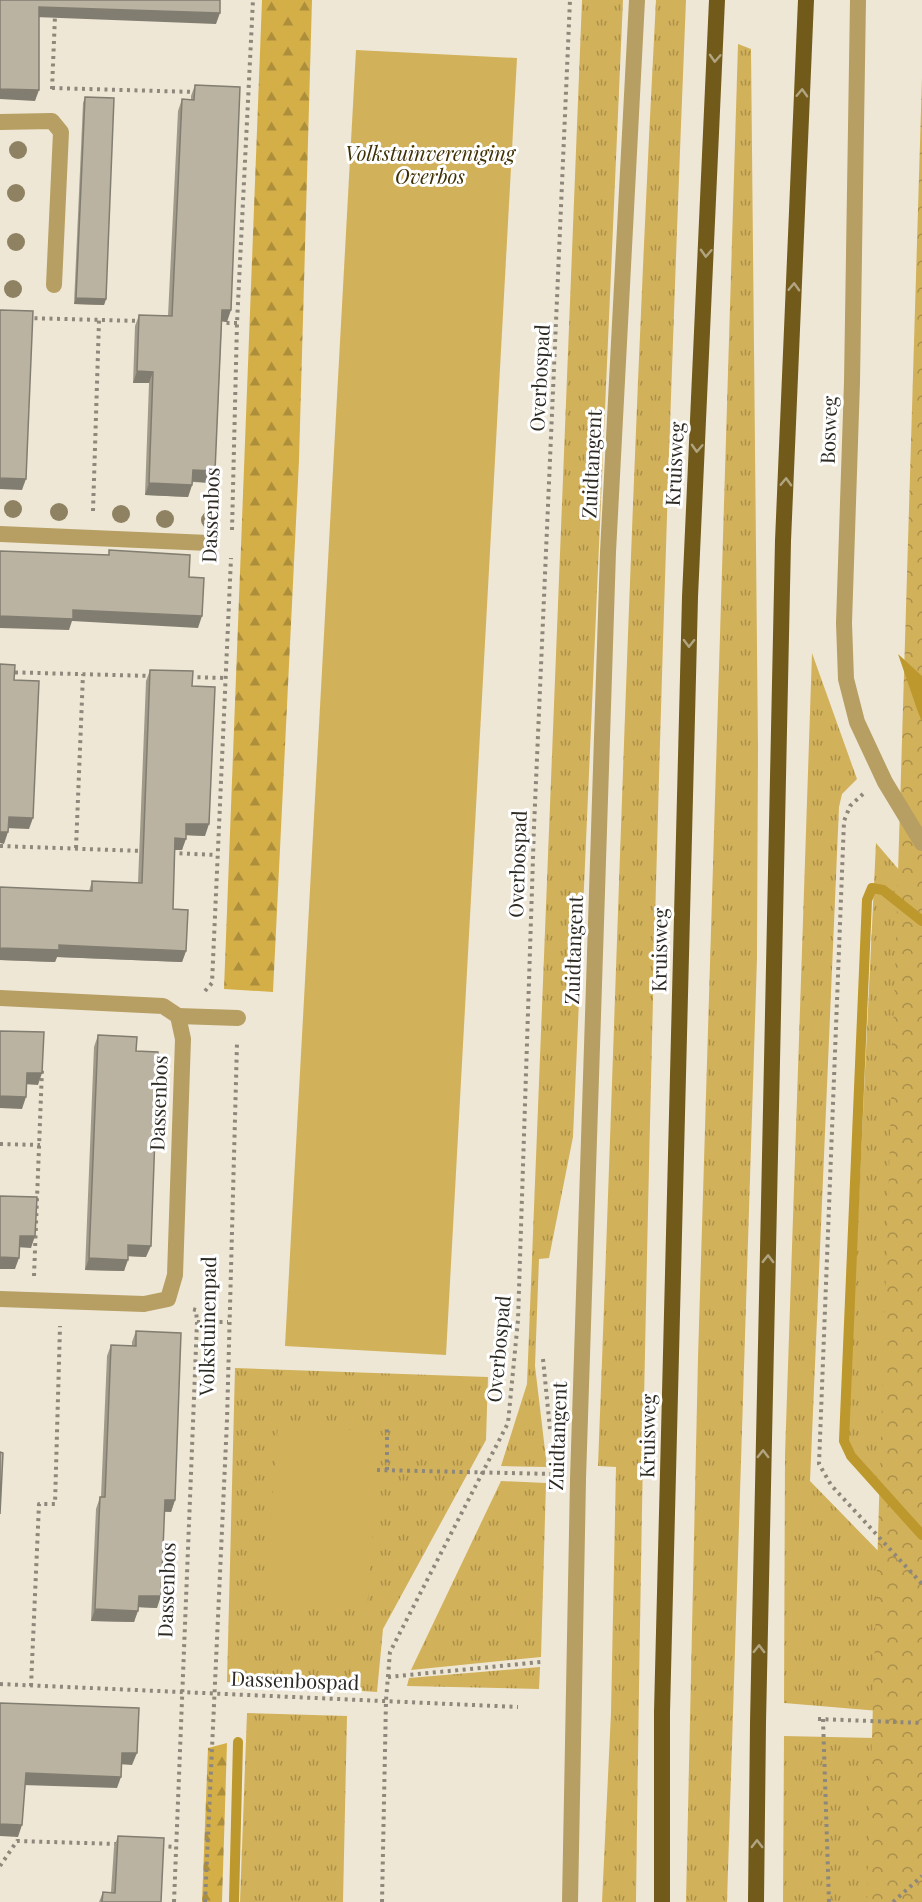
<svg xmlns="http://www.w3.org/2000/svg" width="922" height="1902" viewBox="0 0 922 1902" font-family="'Playfair Display',serif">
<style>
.grass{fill:url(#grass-tufts)}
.forest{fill:url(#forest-firs)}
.park{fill:url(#park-crowns)}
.garden{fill:#d2b15b}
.water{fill:#bd982d}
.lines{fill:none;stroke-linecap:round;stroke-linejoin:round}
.stream{stroke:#bd982d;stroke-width:10}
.path{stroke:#8e887c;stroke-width:4;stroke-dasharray:3 4.5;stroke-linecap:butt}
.service{stroke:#b79f63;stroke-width:16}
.minor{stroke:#b79f63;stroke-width:16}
.trunk{stroke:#715a1a;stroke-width:16}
.tree{fill:#8e8262}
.wall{fill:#a09a8a}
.shaded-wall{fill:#827d71}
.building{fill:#bab3a1;stroke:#827d71;stroke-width:1.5}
.oneway{stroke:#b1a481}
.labels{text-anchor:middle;stroke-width:6;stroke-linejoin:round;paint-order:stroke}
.park-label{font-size:20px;font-style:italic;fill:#3f3003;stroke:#fff}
.street-label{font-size:20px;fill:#2d2a23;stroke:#fff}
</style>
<defs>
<pattern id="grass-tufts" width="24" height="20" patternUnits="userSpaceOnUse" patternTransform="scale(1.5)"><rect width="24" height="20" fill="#d2b15b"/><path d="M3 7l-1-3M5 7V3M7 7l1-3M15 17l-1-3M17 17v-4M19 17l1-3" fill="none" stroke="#ab904b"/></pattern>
<pattern id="forest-firs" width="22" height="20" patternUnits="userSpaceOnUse" patternTransform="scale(1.5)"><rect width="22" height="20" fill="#d4ae47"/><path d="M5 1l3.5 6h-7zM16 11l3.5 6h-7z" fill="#ac8e3b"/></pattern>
<pattern id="park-crowns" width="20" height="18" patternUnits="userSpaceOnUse" patternTransform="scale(1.5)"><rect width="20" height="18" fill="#d2b15b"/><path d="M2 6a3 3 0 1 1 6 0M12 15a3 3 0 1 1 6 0" fill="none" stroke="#ab904b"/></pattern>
</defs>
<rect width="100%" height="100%" fill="#efe7d5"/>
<g class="grass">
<path d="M582,0H623L573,1137L549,1258L539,1259L535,1366L547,1467L501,1466L527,1384Z"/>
<path d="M656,0H686C660,634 644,1268 636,1902H602L611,1713L616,1467L598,1466C617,977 630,488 656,0Z"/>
<path d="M738,44L751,49L758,747L757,958L727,1902H686L698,1358Z"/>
<path d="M812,653L857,779L842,794L839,807L810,1481L922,1596L903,1713L784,1703L785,1455Z"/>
<path d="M876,843L912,885L922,1552L847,1447Z"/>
<path d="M235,1368L488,1377L486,1440L383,1629L377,1692L227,1682Z"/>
<path d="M501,1481L546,1483L541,1657L411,1670Z"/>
<path d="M540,1667L539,1689L407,1686L409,1678Z"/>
<path d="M247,1713L347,1716L343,1902H240Z"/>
<path d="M784,1736L875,1738L922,1902H783Z"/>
</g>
<g class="forest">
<path d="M262,0H312L299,460L273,992L224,989Z"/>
<path d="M227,1743L222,1902H202L208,1748Z"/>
</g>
<path class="park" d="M922,77V1902H867Z"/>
<g class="garden">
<path d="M356,50L517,58L446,1355L285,1346Z"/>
<path d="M278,1424L380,1432L367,1610L265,1603Z"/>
</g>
<path class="water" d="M898,654L922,676V722L918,712Z"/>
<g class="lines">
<g class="stream">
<path d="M922,921L883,890L872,888L867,900L844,1441L851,1456L922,1535"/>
<path d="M234,1902L238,1742"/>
</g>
<g class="path">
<path d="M52,88L195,92"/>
<path d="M52,89L55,16"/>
<path d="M27,318L140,321"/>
<path d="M219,323H237"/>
<path d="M93,511L99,320"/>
<path d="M232,530L237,323L253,0"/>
<path d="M0,672L152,676"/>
<path d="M190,677L225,678"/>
<path d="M863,794L850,806L844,821L819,1464L831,1485L922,1584"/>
<path d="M0,846L143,851"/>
<path d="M76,848L83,674"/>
<path d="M172,853L216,855"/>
<path d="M205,991L212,983L231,558"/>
<path d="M0,1144L40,1145"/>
<path d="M34,1276L42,1070"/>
<path d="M197,1322H228"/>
<path d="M543,1359L550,1429"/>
<path d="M377,1470L551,1474"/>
<path d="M387,1470V1426"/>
<path d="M388,1677L541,1662"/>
<path d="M0,1684L518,1707"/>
<path d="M31,1686L39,1504H55L60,1326"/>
<path d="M818,1719L922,1723"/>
<path d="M823,1719L829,1902"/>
<path d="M161,1846L176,1847"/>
<path d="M0,1866L17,1841L117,1844"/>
<path d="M174,1902L197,1322L196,1310L192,1309"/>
<path d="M205,1902L227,1420L237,1043"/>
<path d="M382,1902L386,1700L390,1652L508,1423L518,1320L534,827L570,0"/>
<path d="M893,1902L922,1876"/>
</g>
<g class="service">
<path d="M178,1016L238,1018"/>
<path d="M570,1902L578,1479L608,552L637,0"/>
</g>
<g class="minor">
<path d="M858,0L852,382L844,623L846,679L857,722L885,782L922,843"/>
<path d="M0,122L52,121L61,132L54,285"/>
<path d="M0,534L209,543"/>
<path d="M0,998L163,1006L178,1016L183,1039L175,1275L168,1299L144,1304L0,1299"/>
</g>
<g class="trunk">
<path d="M662,1902V1712L690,597L717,0"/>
<path d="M756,1902L758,1723L783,541L806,0"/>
</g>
</g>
<g class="tree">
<circle cx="18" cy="150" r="9"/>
<circle cx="16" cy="193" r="9"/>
<circle cx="16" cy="242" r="9"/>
<circle cx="13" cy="289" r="9"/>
<circle cx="13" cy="509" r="9"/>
<circle cx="59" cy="512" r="9"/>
<circle cx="121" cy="514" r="9"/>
<circle cx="165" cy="519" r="9"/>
<circle cx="210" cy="520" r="9"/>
</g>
<g class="wall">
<path d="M195,85L227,322L222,321L215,471L211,483L192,482V485L188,497L145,495L149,383H133L135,326L139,315L168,316L178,111L182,99L191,100V96Z"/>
<path d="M85,97L106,299L104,305L74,304L83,103Z"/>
<path d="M150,670L192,686L205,836L186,835L182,850H174L173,909L186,951L182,962L57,957L55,962L0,960L89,891L92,881L138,883L146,681Z"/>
<path d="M98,1035L136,1051L146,1257L128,1256L124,1271L85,1270L94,1047Z"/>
<path d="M136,1331L175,1500L171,1512H164L157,1608L138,1607L134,1622L91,1621L96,1509L100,1497H101L107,1356L111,1345L132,1346V1342Z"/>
<path d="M118,1836L161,1902H99L103,1892H111L114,1847Z"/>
</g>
<g class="shaded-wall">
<path d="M39,7L220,13L216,24L35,17Z"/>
<path d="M0,89L39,90L35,101L0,99Z"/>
<path d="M76,298L106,299L104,305L74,304Z"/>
<path d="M222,310H231L227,322L218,321Z"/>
<path d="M137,371L153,372L149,383H133Z"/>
<path d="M193,470L215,471L211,483L188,481Z"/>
<path d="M0,478L26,479L22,490L0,489Z"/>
<path d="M149,483L192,485L188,497L145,495Z"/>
<path d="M73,610L202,616L198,628L72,621L69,630L0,628V616Z"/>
<path d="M9,817L33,818L29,829L5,828Z"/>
<path d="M186,824H209L205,836L182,835Z"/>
<path d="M0,832H8L4,844L0,843Z"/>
<path d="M175,838L186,839L182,850H171Z"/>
<path d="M59,945L186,951L182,962L57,957L55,962L0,960V948Z"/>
<path d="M27,1073H42L38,1085L23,1084Z"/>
<path d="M0,1096L26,1097L22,1109L0,1108Z"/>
<path d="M20,1236H35L31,1248L16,1247Z"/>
<path d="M128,1245L151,1246L146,1257L124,1256Z"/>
<path d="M0,1257L19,1258L15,1269H0Z"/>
<path d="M89,1258L128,1260L124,1271L85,1270Z"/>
<path d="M165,1500H175L171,1512L161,1511Z"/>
<path d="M139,1596H161L157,1608L135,1607Z"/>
<path d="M95,1609L138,1611L134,1622L91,1621Z"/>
<path d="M122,1753H137L132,1765L118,1764Z"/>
<path d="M26,1773L121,1777L117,1788L22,1785Z"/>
<path d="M0,1824L22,1825L18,1837L0,1836Z"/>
</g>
<g class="building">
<path d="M0,0H220V13L39,7V90L0,89Z"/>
<path d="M195,85L240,87L231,310H222L215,471L193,470L192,485L149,483L153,372L137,371L139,315L172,316L182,99L194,100Z"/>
<path d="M85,97L114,98L106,299L76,298Z"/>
<path d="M0,310L33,311L26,479L0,478Z"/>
<path d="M109,550L190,555L189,577L204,578L202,616L73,610V619L0,616V551L109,555Z"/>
<path d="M0,664L15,665L14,680L39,681L33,818L9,817L8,832H0Z"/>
<path d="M150,670L193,671L192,686L215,687L209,824H186V839L175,838L173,909L188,910L186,951L59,945V950L0,948V887L92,891V881L142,883Z"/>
<path d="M0,1031L44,1032L42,1073H27L26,1097L0,1096Z"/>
<path d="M98,1035L137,1037L136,1051L158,1052L151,1246L128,1245V1260L89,1258Z"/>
<path d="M0,1196L37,1197L35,1236H20L19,1258L0,1257Z"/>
<path d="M136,1331L181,1333L175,1500H165L161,1596H139L138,1611L95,1609L100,1497H105L111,1345L136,1346Z"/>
<path d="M0,1452L3,1453L0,1514Z"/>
<path d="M0,1703L139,1708L137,1753H122L121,1777L26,1773L22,1825L0,1824Z"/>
<path d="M118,1836L164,1838L161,1902H102L103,1892L115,1893Z"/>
</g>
<defs><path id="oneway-chevron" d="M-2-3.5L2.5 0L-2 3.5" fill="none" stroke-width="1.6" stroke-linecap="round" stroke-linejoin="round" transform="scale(1.5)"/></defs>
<g class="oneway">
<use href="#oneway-chevron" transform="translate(715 58) rotate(93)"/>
<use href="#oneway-chevron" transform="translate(802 93) rotate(-88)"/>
<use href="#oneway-chevron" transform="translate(706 253) rotate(93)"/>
<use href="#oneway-chevron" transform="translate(794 287) rotate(-88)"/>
<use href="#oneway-chevron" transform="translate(697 448) rotate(93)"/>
<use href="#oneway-chevron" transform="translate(786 482) rotate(-88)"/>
<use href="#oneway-chevron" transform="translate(689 643) rotate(91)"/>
<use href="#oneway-chevron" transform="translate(768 1259) rotate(-89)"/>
<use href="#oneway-chevron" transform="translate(763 1454) rotate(-89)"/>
<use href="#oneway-chevron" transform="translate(759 1649) rotate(-89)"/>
<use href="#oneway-chevron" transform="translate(757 1844) rotate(-90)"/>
</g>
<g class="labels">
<g class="park-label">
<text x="430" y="161">Volkstuinvereniging<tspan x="430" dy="23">Overbos</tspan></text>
</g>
<g class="street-label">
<text transform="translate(540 378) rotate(-87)" y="7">Overbospad</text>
<text transform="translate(829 430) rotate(-88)" y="7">Bosweg</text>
<text transform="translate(592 464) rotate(-87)" y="7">Zuidtangent</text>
<text transform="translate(675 464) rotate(-87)" y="7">Kruisweg</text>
<text transform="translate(211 515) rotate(-88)" y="7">Dassenbos</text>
<text transform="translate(518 864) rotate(-88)" y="7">Overbospad</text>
<text transform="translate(574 950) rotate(-88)" y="7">Zuidtangent</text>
<text transform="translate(660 950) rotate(-89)" y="7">Kruisweg</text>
<text transform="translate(159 1103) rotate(-88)" y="7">Dassenbos</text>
<text transform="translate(208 1326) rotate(-89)" y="7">Volkstuinenpad</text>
<text transform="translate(499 1349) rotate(-85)" y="7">Overbospad</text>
<text transform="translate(558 1436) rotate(-88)" y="7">Zuidtangent</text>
<text transform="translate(648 1436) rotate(-89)" y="7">Kruisweg</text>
<text transform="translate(167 1590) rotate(-88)" y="7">Dassenbos</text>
<text transform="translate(295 1681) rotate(2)" y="7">Dassenbospad</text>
</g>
</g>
</svg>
